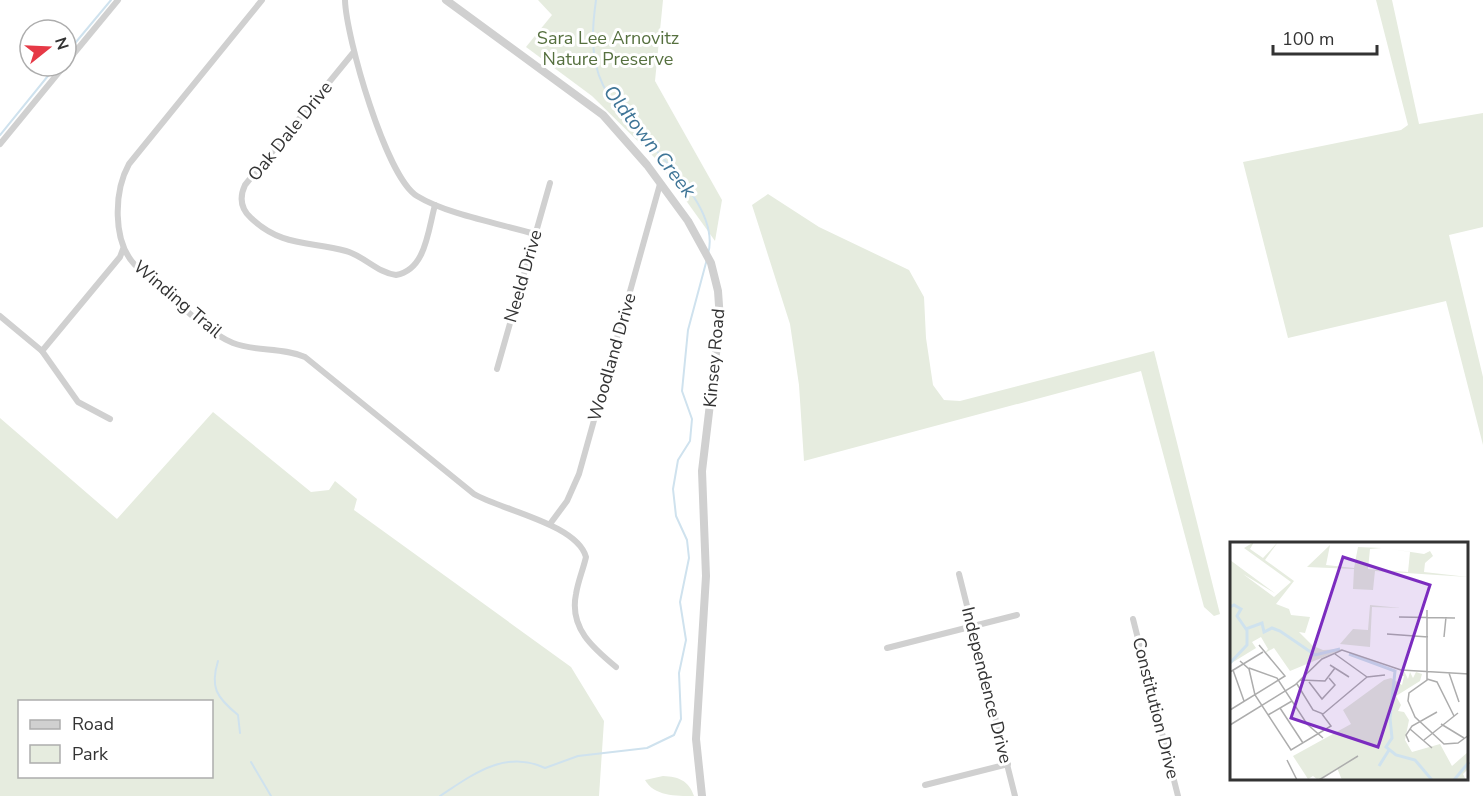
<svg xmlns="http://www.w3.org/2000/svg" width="1483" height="796" viewBox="0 0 1483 796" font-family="'Nunito Sans',sans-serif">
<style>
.green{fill:#e6ecdf;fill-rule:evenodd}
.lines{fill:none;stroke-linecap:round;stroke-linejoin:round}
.stream{stroke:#cfe2ee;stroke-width:2}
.minor{stroke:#d0d0d0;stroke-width:6}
.tertiary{stroke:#d0d0d0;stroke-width:8}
.labels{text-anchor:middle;stroke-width:6;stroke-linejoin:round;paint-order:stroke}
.park-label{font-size:18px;fill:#56703f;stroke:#fff}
.street-label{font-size:18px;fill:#333;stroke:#fff}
.water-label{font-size:20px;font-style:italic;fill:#3f7597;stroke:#fff}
.inset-river{fill:none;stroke:#cfe2ee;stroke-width:3}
.inset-road{fill:none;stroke:#adadad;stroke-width:1.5}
.view{fill:#7b2cbf;fill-opacity:0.15;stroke:#7b2cbf;stroke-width:3}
.inset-edge{fill:none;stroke:#333;stroke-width:3}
</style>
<rect width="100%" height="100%" fill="#fff"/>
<g class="green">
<path d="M538,0H663L655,81L722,200L715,241L657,160L592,96L526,47L552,15Z"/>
<path d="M1376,0H1392L1419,124L1483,113V227L1449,235L1483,377V445L1446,301L1288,338L1243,162L1401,130L1408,125Z"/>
<path d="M768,194L819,227L909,270L924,297L926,338L933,385L944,400L960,401L1154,351L1220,614L1214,616L1204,607L1141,371L804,461L799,385L790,324L752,205Z"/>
<path d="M213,412L311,492L329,490L335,481L357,499L354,510L571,667L604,721L599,796H0V418L117,519ZM20,702H212V776H20Z"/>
<path d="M663,776C679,777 688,780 694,796C675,796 654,796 645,780Z"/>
</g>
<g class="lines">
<g class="stream">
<path d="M596,0C592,28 590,59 603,85C627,133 724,198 708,254"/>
<path d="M66,54L111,0"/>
<path d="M0,135L56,66"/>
<path d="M218,661C210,687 216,697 238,715L240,733"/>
<path d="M251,762L271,796"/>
<path d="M440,796C472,775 505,749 545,768L578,756L647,748L674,735L681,719L679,673L686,640L680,602L689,558L687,540L676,516L673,489L678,460L690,441L692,419L682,391L688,330L707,259"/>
</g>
<g class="minor">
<path d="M262,0L129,164C114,191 112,241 135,265C161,286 203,331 233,343C256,352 282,347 305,357L474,494C501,510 577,524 586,557C583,570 578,581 576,594C569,628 593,648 616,667"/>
<path d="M345,0C346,37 386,177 417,196C446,214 501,224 535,234"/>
<path d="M353,53L245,185C239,198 241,209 251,218C282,247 309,241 346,251C364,256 378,273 396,275C426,270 428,230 435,205"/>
<path d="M66,63L118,0"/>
<path d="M0,144L64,66"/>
<path d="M0,316L42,351L120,257L123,249"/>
<path d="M42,351L78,402L110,419"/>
<path d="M497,369L550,183"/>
<path d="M550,524L567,501L579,474L660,184"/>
<path d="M959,574L1015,796"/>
<path d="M1133,619L1178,796"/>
<path d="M887,648L1017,615"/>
<path d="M925,785L1008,764"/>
</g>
<path class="tertiary" d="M446,0L603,115L647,165L688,221L711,263L718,291L720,320L702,471L706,576L696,739L702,796"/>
</g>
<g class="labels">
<g class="park-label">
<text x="608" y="44">Sara Lee Arnovitz<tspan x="608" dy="21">Nature Preserve</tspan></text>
</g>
<g class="street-label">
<text transform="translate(290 131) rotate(-51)" y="6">Oak Dale Drive</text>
<text transform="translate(523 276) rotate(-74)" y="6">Neeld Drive</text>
<text transform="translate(178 299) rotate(40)" y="6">Winding Trail</text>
<text transform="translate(612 357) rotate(-74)" y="6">Woodland Drive</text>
<text transform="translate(714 358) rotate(-85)" y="6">Kinsey Road</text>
<text transform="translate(987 685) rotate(76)" y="6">Independence Drive</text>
<text transform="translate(1156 708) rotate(76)" y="6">Constitution Drive</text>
</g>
<g class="water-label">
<text transform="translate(650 141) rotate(52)" y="7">Oldtown Creek</text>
</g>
</g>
<g transform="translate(1230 542)">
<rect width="238" height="238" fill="#fff"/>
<path d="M24,0L20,7L33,16L48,0L35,18L64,39L46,62L59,67L61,73L80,75L75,91L69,90L83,104L93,108L113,107L60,129L44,106L35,111L38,107L31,95L22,100L26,106L0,122V18L46,52L13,32L44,55L61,40L14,6ZM100,3L96,23L124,26L128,5L152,6L140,7L138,27L178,30L180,10L155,6L194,12L200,9L203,14L195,21L194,30L238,35L145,29L143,48L123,47L124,27L77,25ZM140,63L171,66L142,65L140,105L110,102L123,87L138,88ZM174,129L178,137L180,130L183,136L186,130L192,132L190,139L166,154L171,163L168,169L174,170L179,178L175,198L182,210L210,202L222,224L238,210V227L233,232L236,238H112L107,226L88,238L83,234L78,237L63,214L121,182L113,168L154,138L161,136L172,143L174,134H169Z" fill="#e6ecdf"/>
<path class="inset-river" d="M0,65L4,63L11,67L7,74L16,87L32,81L34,90L42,86L50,89L85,113L110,107M119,112L165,129L160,176L162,196L156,205L166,213L185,218L202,238M0,121L17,103V88M149,224L159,208M224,238L239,220"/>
<path class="inset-road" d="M197,68V138L179,151L178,159L185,175L214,202L228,201L239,193M169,75L225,76M157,92L198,95M214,95L216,75M105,112L137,135M10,119L19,127L25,153L61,208L101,184L92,172M100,123L119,135M19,126L47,136L77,182L93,196M3,128L14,159M0,130L33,110M219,131L229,160M137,135L155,133M197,137L207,140L224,174M70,138L95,139L105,126M79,140L92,157L105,143L99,136M67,142L83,168L93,172L137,135M50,166L73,201M0,168L55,134L29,103M38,173L62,159M211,182L234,196M0,183L65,143L92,117L112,108L171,128L239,132M180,187L202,206M194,198L228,171M179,200L176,193L182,184L207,170M57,218L67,238M89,238L128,214"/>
<path class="view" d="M113,15L200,43L148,205L61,176Z"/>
<rect width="238" height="238" class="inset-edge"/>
</g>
<rect x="18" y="700" width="195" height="78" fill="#ffffff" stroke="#adadad" stroke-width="1.5"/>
<rect x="30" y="720" width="30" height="9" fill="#d0d0d0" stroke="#adadad" stroke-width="1.5"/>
<text x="72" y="730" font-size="18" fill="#333333">Road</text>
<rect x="30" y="745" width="30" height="18" fill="#e6ecdf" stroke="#adadad" stroke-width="1.5"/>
<text x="72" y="760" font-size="18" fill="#333333">Park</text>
<g transform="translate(48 48) rotate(72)"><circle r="28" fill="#ffffff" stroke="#adadad" stroke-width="1.5"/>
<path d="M0-4.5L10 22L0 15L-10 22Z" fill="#e63946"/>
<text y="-9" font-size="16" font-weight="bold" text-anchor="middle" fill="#333333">N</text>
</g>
<path d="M1273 45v9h104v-9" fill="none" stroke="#333333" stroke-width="3"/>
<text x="1282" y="45" font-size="18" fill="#333333" stroke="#ffffff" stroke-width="4.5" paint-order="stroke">100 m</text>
</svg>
